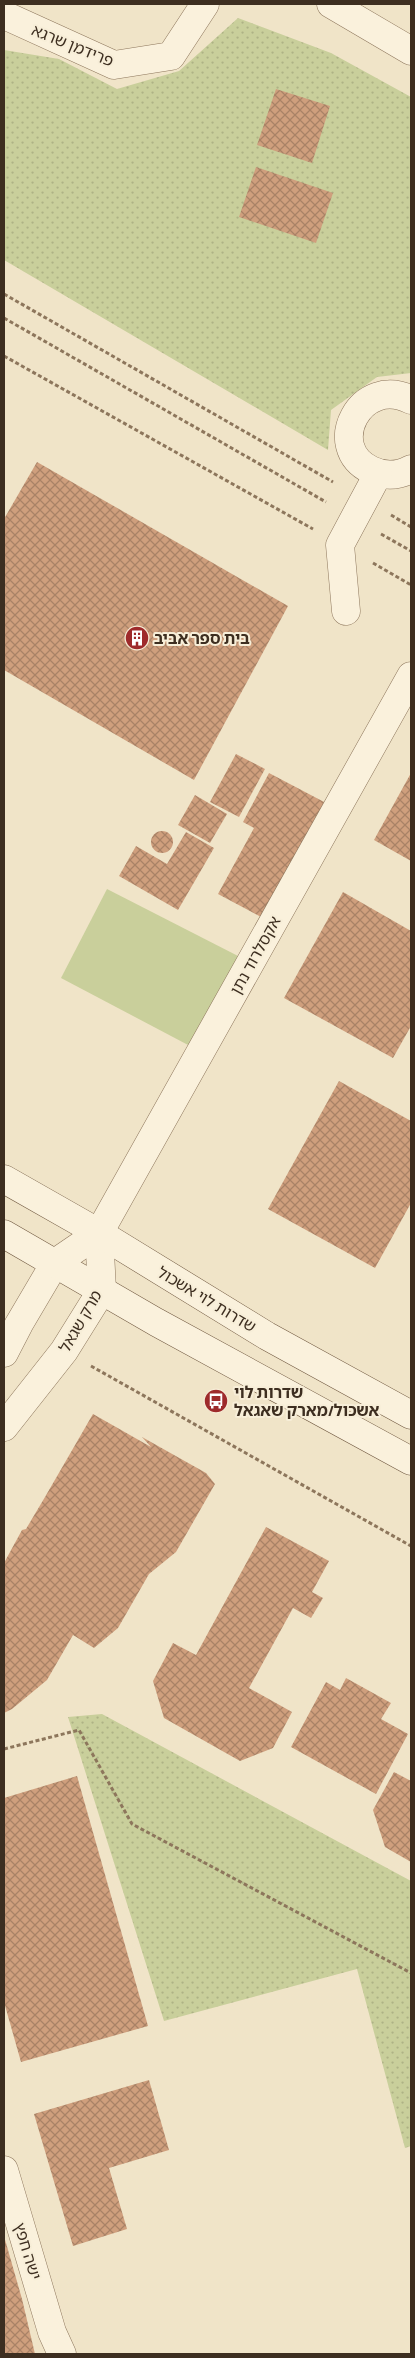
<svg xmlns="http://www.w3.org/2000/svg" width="415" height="2358" viewBox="0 0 415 2358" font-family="'Zilla Slab','Noto Sans Hebrew',serif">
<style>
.green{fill:#c9cf9b}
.park{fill:url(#park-dots)}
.building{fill:url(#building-cross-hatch)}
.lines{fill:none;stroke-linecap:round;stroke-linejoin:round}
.street-casing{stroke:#8d765c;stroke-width:29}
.secondary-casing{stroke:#6f573f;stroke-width:29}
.path{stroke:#8d765c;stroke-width:3;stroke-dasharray:4 2.5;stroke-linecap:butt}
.street{stroke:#faf1dc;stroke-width:28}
.secondary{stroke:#faf1dc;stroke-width:28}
.labels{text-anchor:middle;stroke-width:4;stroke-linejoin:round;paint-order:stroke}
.street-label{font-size:16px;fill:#3d2e20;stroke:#f7eed8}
.poi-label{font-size:16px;font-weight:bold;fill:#3d2e20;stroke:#f7eed8;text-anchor:start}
</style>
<defs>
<pattern id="park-dots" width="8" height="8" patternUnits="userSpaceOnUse" patternTransform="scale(1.25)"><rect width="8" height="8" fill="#c9cf9b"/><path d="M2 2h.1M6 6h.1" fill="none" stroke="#aeb285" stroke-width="1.8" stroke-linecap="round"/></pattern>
<pattern id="building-cross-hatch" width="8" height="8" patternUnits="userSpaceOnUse" patternTransform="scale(1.25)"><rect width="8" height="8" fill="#cf9f7d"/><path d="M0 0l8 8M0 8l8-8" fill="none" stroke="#a98266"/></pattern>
</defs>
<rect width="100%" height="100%" fill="#f0e4c8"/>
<path class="green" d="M107,889L240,957L190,1046L61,978Z"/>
<g class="park">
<path d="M238,18L331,53L411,97V373L377,377L331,410L328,450L4,260V50L59,59L117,89L179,71Z"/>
<path d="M102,1714L411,1881V2146L405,2148L357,1969L164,2021L68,1717Z"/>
</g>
<g class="building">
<path d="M276,89L330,106L312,163L257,145Z"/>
<path d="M256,167L333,193L316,243L239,217Z"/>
<path d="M37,462L288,606L194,780L4,670V519Z"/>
<path d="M236,754L265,769L239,817L210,802Z"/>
<path d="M269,773L326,803L263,918L218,894L254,828L243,822Z"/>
<path d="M411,773V861L374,840Z"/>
<path d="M195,795L227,814L210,843L178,825Z"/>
<circle cx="162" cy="842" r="11"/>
<path d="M186,832L214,848L178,910L119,876L136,846L167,864Z"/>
<path d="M343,892L411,931V1026L393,1058L284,998Z"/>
<path d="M339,1081L411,1121V1203L375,1268L268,1209Z"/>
<path d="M93,1414L151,1447L142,1437L206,1473L215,1484L176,1552L149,1574L118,1628L94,1648L73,1635L47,1680L12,1709L4,1713V1563L22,1530L26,1529L45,1497Z"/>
<path d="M266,1527L329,1561L312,1592L323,1598L311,1618L293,1608L249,1688L292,1712L273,1748L240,1761L164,1718L153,1681L173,1643L196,1655Z"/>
<path d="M346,1678L391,1703L381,1719L408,1734L376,1794L291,1747L326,1682L340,1690Z"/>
<path d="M394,1772L411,1781V1862L385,1847L373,1810Z"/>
<path d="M77,1776L148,2026L21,2062L4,2002V1798Z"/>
<path d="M149,2080L169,2150L109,2168L127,2229L73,2246L34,2114Z"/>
<path d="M4,2236L22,2299L35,2354H4Z"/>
</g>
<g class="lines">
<g class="street-casing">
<g id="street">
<path d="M331,4L411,51"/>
<path d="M4,15L114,65L171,56L205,4"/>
<path d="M411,400C361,374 323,447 371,470C385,477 398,476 411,469"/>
<path d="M346,611L340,545L378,474"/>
<path d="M4,1353L19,1324L55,1263L99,1233L411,676"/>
<path d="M4,1427L64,1351L102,1290L99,1233"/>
<path d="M4,2170L52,2332L62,2354"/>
</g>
</g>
<g class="secondary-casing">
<g id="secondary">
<path d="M4,1179L99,1233L267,1336L411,1415"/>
<path d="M4,1234L156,1322L411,1461"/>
</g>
</g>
<g class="path">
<path d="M4,294L333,482"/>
<path d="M4,318L326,502"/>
<path d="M4,356L313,529"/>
<path d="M391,515L411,527"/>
<path d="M381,534L411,551"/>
<path d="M373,563L411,585"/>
<path d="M91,1366L411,1546"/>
<path d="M4,1749L79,1730L132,1824L411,1973"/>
</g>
<use href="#street" class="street"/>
<use href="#secondary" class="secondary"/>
</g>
<defs>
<g id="building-disc" transform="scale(1.25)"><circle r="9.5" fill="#9e2a2b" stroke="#f7eed8"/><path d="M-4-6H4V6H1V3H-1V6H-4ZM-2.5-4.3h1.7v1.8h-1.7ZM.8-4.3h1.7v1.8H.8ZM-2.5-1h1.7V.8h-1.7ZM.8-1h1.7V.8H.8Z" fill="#fff"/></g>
<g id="bus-disc" transform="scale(1.25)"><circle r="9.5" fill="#9e2a2b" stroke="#f7eed8"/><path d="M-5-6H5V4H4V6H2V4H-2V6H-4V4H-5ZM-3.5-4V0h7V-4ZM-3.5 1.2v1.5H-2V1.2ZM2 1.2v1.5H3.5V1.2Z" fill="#fff"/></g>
</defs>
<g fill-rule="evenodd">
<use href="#building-disc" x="137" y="638"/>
<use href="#bus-disc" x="216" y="1401"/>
</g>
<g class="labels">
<g class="street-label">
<text transform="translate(73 45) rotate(22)" y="6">פרידמן שרגא</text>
<text transform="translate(255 955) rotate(-61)" y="6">אקסלרוד נתן</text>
<text transform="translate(207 1299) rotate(31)" y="6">שדרות לוי אשכול</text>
<text transform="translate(80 1321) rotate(-60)" y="6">מרק שגאל</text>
<text transform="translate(28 2251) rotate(73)" y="6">ישה חפץ</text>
</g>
<g class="poi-label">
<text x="154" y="644">בית ספר אביב</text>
<text x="234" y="1398">שדרות לוי<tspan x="234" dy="18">אשכול/מארק שאגאל</tspan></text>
</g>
</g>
<rect width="415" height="2358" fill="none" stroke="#3d2e20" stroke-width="10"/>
</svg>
